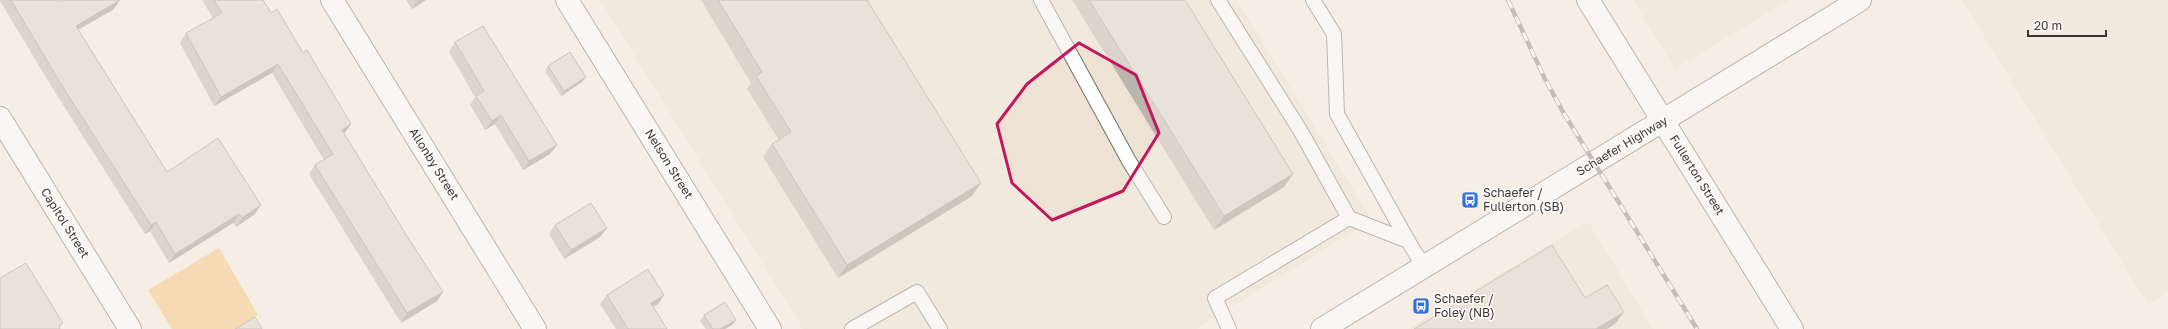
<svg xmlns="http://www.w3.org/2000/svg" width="2168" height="329" viewBox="0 0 2168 329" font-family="'Golos Text',sans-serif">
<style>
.built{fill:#eee2d4}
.green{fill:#f6c077}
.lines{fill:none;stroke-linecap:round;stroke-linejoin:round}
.service-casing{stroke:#767068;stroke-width:16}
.minor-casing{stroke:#767068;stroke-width:24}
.tertiary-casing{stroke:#767068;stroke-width:24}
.service{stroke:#fff;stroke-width:14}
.minor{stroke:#fff;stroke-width:22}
.tertiary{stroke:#fff;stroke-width:22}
.rail-casing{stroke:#88837d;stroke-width:4.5}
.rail{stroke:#fffcf9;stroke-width:3;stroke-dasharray:9;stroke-linecap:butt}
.wall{fill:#bbb5ae}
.shaded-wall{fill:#99948d}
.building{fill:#dad3ca;stroke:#99948d}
.marked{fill:none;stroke:#c2185b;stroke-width:3;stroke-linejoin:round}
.labels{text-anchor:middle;stroke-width:3;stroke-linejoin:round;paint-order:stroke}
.street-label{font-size:12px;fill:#383532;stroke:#fffcf9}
.poi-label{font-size:12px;fill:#383532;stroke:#fffcf9;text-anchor:start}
</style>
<rect width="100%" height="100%" fill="#f5eee5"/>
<g class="built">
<path d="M600,0H1237L1372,220L1196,329H803Z"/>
<path d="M1633,0H1789L1675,69Z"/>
<path d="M1962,0H2168V293L2148,305Z"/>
<path d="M1588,221L1653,329H1408Z"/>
</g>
<path class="green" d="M219,248L258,315L235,329H172L148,290Z"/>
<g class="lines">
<g class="service-casing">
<g id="service">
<path d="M1041,0L1129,161L1164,217"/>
<path d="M1218,0L1300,130L1349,218L1408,241L1424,267"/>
<path d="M1313,0L1334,34L1337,114L1408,241"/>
<path d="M852,329L917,292L940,329"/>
<path d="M1229,329L1215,298L1349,218"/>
</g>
</g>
<g class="minor-casing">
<g id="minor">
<path d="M332,0L535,329"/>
<path d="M567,0L770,329"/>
<path d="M0,118L130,329"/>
</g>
</g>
<g class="tertiary-casing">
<g id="tertiary">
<path d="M1588,0L1792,329"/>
<path d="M1322,329L1860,0"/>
</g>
</g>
<use href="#service" class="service"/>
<use href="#minor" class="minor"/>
<use href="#tertiary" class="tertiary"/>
<g class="rail-casing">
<path id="rail" d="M1508,0L1544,77L1563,112L1697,329"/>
</g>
<use href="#rail" class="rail"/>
</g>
<g class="wall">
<path d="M0,0H60L61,2L114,9L78,30L167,172L255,214L236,227L233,223L169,263L150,231L145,234L53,89L0,1Z"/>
<path d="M202,0H263L271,13L303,53L351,124L344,133L405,233L443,292L437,301L401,323L309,174L315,165L324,160L272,73L214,106L180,43L186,33L213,18Z"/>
<path d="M406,0H426L412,9Z"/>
<path d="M701,0H867L972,196L838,278L763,157L772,144L779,140L747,89L751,83Z"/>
<path d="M1072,0H1185L1293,174L1284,187L1214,230Z"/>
<path d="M455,42L557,145L550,154L523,170L495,124L485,130L470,105L475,97L449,52Z"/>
<path d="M548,66L586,77L582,82L561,96L545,71Z"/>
<path d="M555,225L607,228L600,237L564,259L549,234Z"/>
<path d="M607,295H664L658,304L653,307L667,329H616L600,304Z"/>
<path d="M704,315L736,320L732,325L725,329H706L700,321Z"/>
</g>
<g class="shaded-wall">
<path d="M120,0L114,9L69,35L76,26Z"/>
<path d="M418,0H426L412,9Z"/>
<path d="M278,64L272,73L214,106L221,97Z"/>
<path d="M586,77L582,82L561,96L564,91Z"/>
<path d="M501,115L495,124L485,130L492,121Z"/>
<path d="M351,124L344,134L342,130Z"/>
<path d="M557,145L550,154L523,170L529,161Z"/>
<path d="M1293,174L1284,187L1214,230L1224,216Z"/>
<path d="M981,183L972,196L838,278L847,265Z"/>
<path d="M261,205L255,214L236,227L242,218Z"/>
<path d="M239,214L233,223L169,263L175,254Z"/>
<path d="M156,222L150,231L145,234L151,225Z"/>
<path d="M607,228L600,237L564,259L571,250Z"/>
<path d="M443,292L437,301L401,323L407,313Z"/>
<path d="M664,295L658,304L645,313L651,303Z"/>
<path d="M1624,312L1615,324L1607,329H1596Z"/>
<path d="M736,320L732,325L725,329H720Z"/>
</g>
<g class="building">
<path d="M11,0H60L61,2L64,0H120L76,26L167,172L218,138L261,205L242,218L239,214L175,254L156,222L151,225L59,81Z"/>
<path d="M214,0H263L271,13L277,9L303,53L307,50L351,124L342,130L405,233L443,292L407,313L315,165L333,154L278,64L221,97L186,33L222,13Z"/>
<path d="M718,0H867L981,183L847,265L772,144L791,132L756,76L762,72Z"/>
<path d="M1089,0H1185L1293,174L1224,216Z"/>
<path d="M483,26L557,145L529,161L501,115L492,121L476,96L484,91L455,42Z"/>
<path d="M570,52L586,77L564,91L548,66Z"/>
<path d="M591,203L607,228L571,250L555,225Z"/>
<path d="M1552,245L1585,298L1607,285L1624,312L1596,329H1414Z"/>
<path d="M26,263L63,323L59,326L60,329H0V278Z"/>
<path d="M648,269L664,295L651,303L667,329H628L607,295Z"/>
<path d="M725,302L736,320L720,329H713L704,315Z"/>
<path d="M255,317L262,329H235Z"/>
</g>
<path d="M0 0H2168V329H0ZM1079,43L1136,75L1159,133L1123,191L1052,220L1012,183L997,124L1027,84Z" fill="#f5eee5" fill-opacity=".55" fill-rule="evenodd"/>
<path class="marked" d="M1079,43L1136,75L1159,133L1123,191L1052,220L1012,183L997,124L1027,84Z"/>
<defs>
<g id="bus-square" transform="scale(0.9)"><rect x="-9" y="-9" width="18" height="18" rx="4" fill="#336edd" stroke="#fffcf9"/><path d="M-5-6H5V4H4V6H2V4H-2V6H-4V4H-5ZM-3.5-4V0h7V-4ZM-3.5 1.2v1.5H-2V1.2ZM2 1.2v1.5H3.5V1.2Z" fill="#fff"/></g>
</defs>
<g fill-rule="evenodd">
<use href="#bus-square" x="1470" y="200"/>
<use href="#bus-square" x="1421" y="306"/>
</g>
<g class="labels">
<g class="street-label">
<text transform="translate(1622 146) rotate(-31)" y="4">Schaefer Highway</text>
<text transform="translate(434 164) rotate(58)" y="4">Allonby Street</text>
<text transform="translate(669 164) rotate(58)" y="4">Nelson Street</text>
<text transform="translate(1697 175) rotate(58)" y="4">Fullerton Street</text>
<text transform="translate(65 223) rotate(58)" y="4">Capitol Street</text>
</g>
<g class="poi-label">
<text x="1483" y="197">Schaefer /<tspan x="1483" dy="14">Fullerton (SB)</tspan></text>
<text x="1434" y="303">Schaefer /<tspan x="1434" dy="14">Foley (NB)</tspan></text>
</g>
</g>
<path d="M2028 30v6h78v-6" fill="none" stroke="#383532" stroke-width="2"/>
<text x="2034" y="30" font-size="12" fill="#383532" stroke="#fffcf9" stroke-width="3" paint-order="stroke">20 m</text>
</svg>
